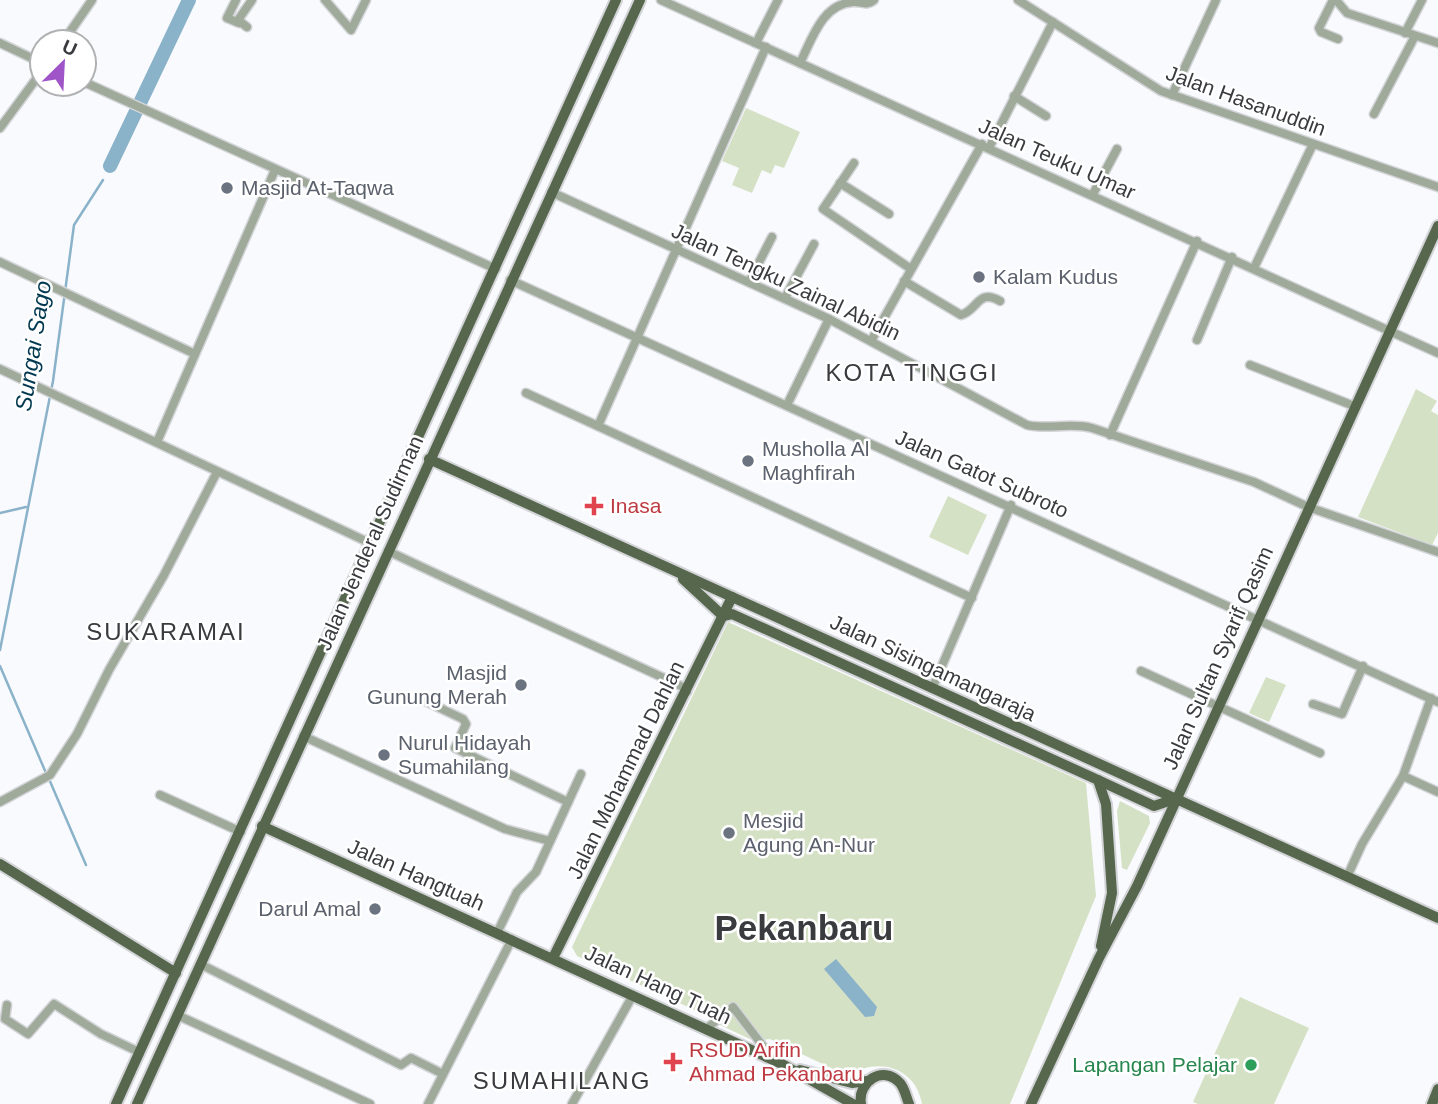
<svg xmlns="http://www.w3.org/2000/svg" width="1438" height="1104" viewBox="0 0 1438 1104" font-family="Arial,sans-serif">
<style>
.green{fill:#d5e1c5}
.water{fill:#8ab2c9}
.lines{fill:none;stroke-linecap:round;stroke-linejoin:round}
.stream{stroke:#8ab2c9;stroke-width:2.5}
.river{stroke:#8ab2c9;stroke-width:14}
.minor-casing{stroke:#d3d4d8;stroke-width:11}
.major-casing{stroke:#d3d4d8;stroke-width:14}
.minor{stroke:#9faa9a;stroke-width:8}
.major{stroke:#56674d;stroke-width:10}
.worship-dot{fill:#6b7280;stroke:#fff;stroke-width:2.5}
.health-dot{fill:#e0444e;stroke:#fff;stroke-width:2.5}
.leisure-dot{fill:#2e9e5b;stroke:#fff;stroke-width:2.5}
.labels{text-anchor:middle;stroke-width:5;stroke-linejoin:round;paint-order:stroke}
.street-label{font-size:21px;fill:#3a3b3f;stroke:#fff}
.worship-label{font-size:21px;fill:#5b616d;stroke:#fff;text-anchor:start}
.health-label{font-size:21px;fill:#be3a42;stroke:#fff;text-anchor:start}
.leisure-label{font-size:21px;fill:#27864d;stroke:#fff;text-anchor:end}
.water-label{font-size:23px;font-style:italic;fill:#003850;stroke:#fff}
.quarter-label{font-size:24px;letter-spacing:2px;fill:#3a3b3f;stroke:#fff}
.town-label{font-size:35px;font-weight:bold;fill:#3a3b3f;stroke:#fff}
</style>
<rect width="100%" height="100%" fill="#f9fafe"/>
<g class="green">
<path d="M746,108L800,132L784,168L775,165L771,174L762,170L752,193L732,185L739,168L722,161Z"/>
<path d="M1416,389L1437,401L1431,411L1438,415V533L1432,545L1358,517Z"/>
<path d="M948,496L987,515L968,555L929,537Z"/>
<path d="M728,622L1086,783L1096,896L1010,1104H922C916,1067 877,1056 848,1076L770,1039L754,1041L720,1025L712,1018L577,956L572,947Z"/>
<path d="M1266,677L1286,685L1269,722L1249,713Z"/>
<path d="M1120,801L1149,816L1150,823L1127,870L1122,868L1117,811Z"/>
<path d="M1240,997L1309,1028L1274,1104H1198L1193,1102Z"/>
</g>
<path class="water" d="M836,959L877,1007L874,1016L865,1017L824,969Z"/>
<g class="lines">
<g class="stream">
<path d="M0,513L26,507"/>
<path d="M0,650L53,381L74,225L103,180"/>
<path d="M0,666L46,773"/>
<path d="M49,779L86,865"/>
</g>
<path class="river" d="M110,166L189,0"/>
<g class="minor-casing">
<g id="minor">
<path d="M236,0L227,18L239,23"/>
<path d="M325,0L351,30L366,0"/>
<path d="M661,0L1438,353"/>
<path d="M1018,0L1161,91L1438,187"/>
<path d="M1333,0L1319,28L1321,32L1338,39"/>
<path d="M1336,0L1347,13L1438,43"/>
<path d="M247,27L238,20L252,0"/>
<path d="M1405,33L1422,0"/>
<path d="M63,42L92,0"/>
<path d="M0,43L42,63"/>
<path d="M756,43L778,0"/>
<path d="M800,63C812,39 822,4 853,2C862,1 866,7 874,0"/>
<path d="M84,82L496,269"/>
<path d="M1172,95L1216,0"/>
<path d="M1014,96L1046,116"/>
<path d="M1374,114L1415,36"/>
<path d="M0,128L42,71"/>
<path d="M989,148L1053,22"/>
<path d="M854,163L823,209L911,269"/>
<path d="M840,183L889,214"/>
<path d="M551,192L829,319L1027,425C1049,430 1070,422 1092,428L1254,482L1308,507L1438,552"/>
<path d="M1093,194L1117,149"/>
<path d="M0,262L195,354"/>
<path d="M1254,268L1313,144"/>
<path d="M510,280L1438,702"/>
<path d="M904,281L961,315C978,310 978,288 1000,301"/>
<path d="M749,282L772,237"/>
<path d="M785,298L814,244"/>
<path d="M1197,340L1232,257"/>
<path d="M871,341L982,144"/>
<path d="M1250,365L1354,406"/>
<path d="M0,369L372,544"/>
<path d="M526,393L972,598"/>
<path d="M787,405L829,319"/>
<path d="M598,426L766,47"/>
<path d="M1110,435L1197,241"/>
<path d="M157,442L275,170"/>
<path d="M388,551C486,598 585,641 683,687L687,692"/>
<path d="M1141,671L1320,753"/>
<path d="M932,689L1011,505"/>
<path d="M421,699L463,719L466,724L455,748L568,802"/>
<path d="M1313,704L1342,714L1363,666"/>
<path d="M303,736L505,829L550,841"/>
<path d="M1403,776L1438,792"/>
<path d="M160,795L241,832"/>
<path d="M0,802L50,775L77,734L109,670L164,575L217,472"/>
<path d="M1347,877L1362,844L1403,776L1431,698"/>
<path d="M497,933L517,892L536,872L581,774"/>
<path d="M200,964L401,1065L411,1058L443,1074"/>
<path d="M7,1005L5,1019L28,1034L54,1004L101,1034L139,1052"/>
<path d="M177,1015L370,1104"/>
<path d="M706,1029L733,1007L772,1058"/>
<path d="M428,1104L512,939"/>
<path d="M572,1104L633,995"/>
</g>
</g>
<g class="major-casing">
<g id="major">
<path d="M429,459L1438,918"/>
<path d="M683,579L723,616L732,614L1098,780L1106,804L1112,893L1101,946"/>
<path d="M1098,780L1154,806L1175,799"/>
<path d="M262,826L784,1065L853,1104"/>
<path d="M0,864L176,973"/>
<path d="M553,958L732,597"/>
<path d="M800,1070L852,1083L867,1081"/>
<path d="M116,1104L616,0"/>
<path d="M137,1104L640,0"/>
<path d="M861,1104C857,1082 883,1064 900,1083C905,1089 906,1097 909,1104"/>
<path d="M1031,1104L1099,958L1137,886L1438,226"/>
<path d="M1432,1104L1438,1089"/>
</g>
</g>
<use href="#minor" class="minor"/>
<use href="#major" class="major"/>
</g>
<g class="worship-dot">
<circle cx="227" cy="188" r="7"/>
<circle cx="979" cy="277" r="7"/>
<circle cx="748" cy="461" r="7"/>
<circle cx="521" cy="685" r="7"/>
<circle cx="384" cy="755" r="7"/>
<circle cx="729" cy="833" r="7"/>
<circle cx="375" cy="909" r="7"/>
</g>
<g class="health-dot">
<path d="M590.5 495.5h7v7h7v7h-7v7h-7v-7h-7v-7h7z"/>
<path d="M669.5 1051.5h7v7h7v7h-7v7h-7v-7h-7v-7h7z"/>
</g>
<circle class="leisure-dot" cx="1251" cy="1065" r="7"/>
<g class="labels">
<g class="street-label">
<text transform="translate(1246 101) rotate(20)" y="7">Jalan Hasanuddin</text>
<text transform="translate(1057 159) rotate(24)" y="7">Jalan Teuku Umar</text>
<text transform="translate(786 282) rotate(25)" y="7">Jalan Tengku Zainal Abidin</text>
<text transform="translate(982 474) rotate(24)" y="7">Jalan Gatot Subroto</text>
<text transform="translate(370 543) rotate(-66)" y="7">Jalan Jenderal Sudirman</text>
<text transform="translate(1218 658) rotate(-66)" y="7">Jalan Sultan Syarif Qasim</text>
<text transform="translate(933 668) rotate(25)" y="7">Jalan Sisingamangaraja</text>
<text transform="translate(626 770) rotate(-64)" y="7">Jalan Mohammad Dahlan</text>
<text transform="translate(416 875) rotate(24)" y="7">Jalan Hangtuah</text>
<text transform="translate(658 985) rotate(25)" y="7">Jalan Hang Tuah</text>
</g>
<g class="worship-label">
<text x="241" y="195">Masjid At-Taqwa</text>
<text x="993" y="284">Kalam Kudus</text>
<text x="762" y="456">Musholla Al<tspan x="762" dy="24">Maghfirah</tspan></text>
<text x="507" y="680" text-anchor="end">Masjid<tspan x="507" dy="24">Gunung Merah</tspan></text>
<text x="398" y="750">Nurul Hidayah<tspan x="398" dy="24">Sumahilang</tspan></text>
<text x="743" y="828">Mesjid<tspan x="743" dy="24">Agung An-Nur</tspan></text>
<text x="361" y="916" text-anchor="end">Darul Amal</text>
</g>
<g class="health-label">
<text x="610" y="513">Inasa</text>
<text x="689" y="1057">RSUD Arifin<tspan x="689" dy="24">Ahmad Pekanbaru</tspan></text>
</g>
<g class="leisure-label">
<text x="1237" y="1072">Lapangan Pelajar</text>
</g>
<g class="water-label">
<text transform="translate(33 346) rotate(-81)" y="8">Sungai Sago</text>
</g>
<g class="quarter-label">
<text x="912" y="381">KOTA TINGGI</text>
<text x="166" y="640">SUKARAMAI</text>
<text x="562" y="1089">SUMAHILANG</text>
</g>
<g class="town-label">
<text x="804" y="940">Pekanbaru</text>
</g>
</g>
<g transform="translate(63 63) rotate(24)"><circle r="33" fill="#ffffff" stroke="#b0b1b2" stroke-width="2"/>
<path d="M0-5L12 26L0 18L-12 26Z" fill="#9f54c7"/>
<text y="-10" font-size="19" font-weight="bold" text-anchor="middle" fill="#3a3b3f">U</text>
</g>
</svg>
